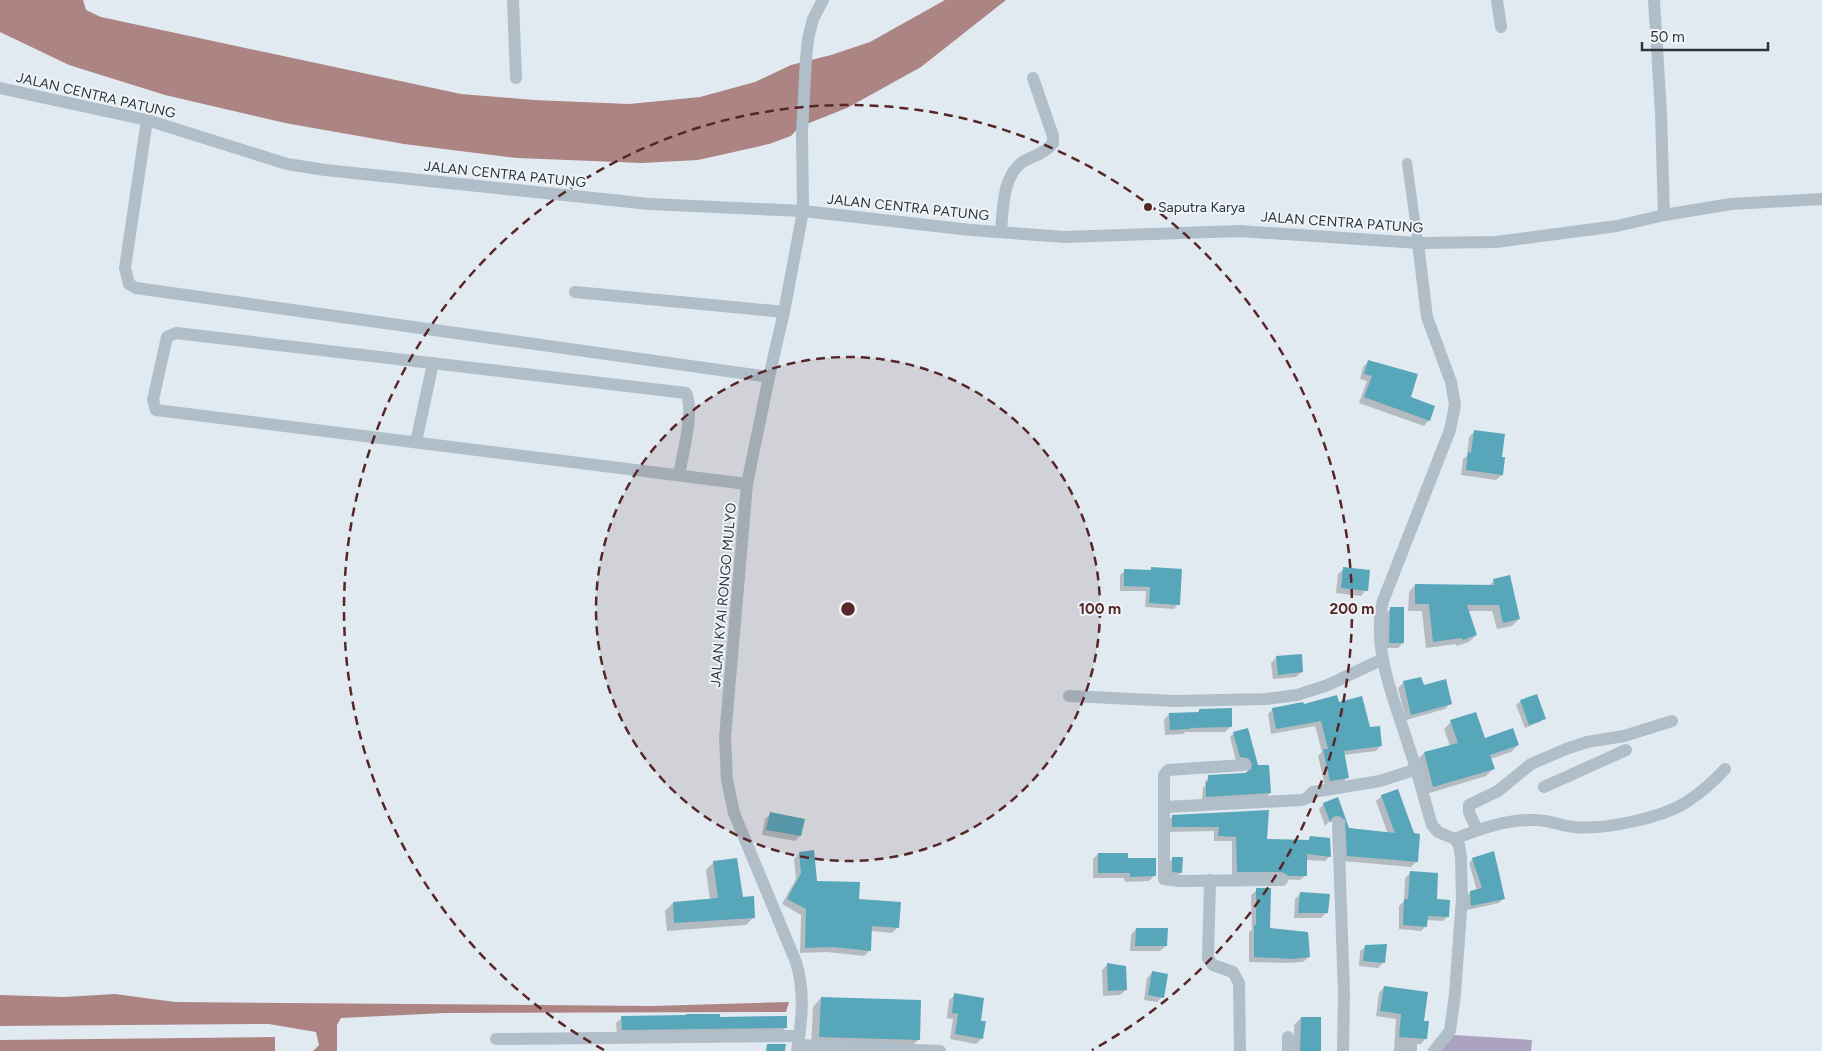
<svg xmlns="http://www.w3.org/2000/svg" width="1822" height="1051" viewBox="0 0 1822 1051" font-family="Figtree,sans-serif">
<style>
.green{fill:#aba3bf}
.water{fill:#ac8484}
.shadow{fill:#0003}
.building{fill:#58a6ba}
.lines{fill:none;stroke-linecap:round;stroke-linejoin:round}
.service{stroke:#afbec9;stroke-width:10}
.minor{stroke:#afbec9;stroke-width:12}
.tertiary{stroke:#afbec9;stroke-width:12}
.ring{fill:none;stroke:#562726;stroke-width:2.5;stroke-dasharray:9 6}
.poi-dot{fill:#562726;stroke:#eef4f9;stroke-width:2}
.labels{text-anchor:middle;stroke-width:4;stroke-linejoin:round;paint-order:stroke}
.street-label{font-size:14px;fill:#2c3538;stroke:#eef4f9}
.poi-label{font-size:14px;fill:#2c3538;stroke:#eef4f9;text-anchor:start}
.centre{fill:#562726;stroke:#eef4f9;stroke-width:2.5}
.ring-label{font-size:15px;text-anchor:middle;font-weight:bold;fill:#562726;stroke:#eef4f9;stroke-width:4;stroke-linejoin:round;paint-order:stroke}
</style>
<rect width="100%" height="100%" fill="#e2eaf1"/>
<path class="green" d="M1454,1035L1532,1040L1531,1051H1440Z"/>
<g class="water">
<path d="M0,0H83L86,10L101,17L461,94L534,100L629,104L700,97L755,82L791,65L831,55L870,42L945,0H1006L921,67L847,108L799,127L791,136L769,144L698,160L642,163L517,158L404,144L285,123L165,95L69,65L0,32Z"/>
<path d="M115,994L175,1002L652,1006L789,1002L786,1012L445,1013L341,1018L337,1025V1051H313L319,1045L316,1032L269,1024L0,1026V995L64,997Z"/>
<path d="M275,1037V1051H0V1040Z"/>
</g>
<g class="shadow">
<path d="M1369,361L1409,398L1429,420L1424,426L1359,403L1367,381L1360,379L1363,367Z"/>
<path d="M1475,431L1500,458H1504L1502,475L1496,480L1461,475L1463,459L1467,456L1469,437Z"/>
<path d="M1152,568L1178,604L1174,609L1145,607L1146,591H1120V575L1125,571H1149Z"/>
<path d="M1344,569L1366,590L1361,596L1336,593L1338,574Z"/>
<path d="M1494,581L1519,619L1512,626L1497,629L1492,611H1468L1476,635L1469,642L1456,646V644L1426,648L1422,611H1408L1409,592L1415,585L1488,586Z"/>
<path d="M1391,608L1403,643L1398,648H1384L1385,614Z"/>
<path d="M1277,657L1302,672L1296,677L1273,679L1271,663Z"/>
<path d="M1421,678L1423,687L1451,703L1445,709L1406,720L1398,688L1403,683Z"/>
<path d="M1521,701L1544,718L1540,722L1525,728L1516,705Z"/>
<path d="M1338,704L1369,728L1381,745L1376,751L1343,755L1348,777L1342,783L1325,786L1318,756L1322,752L1315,726L1271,734L1268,714L1273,709Z"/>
<path d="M1200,710L1231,726L1225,732H1185L1183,734L1165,735L1164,720L1169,714L1197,713Z"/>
<path d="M1451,722L1484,739L1518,745L1511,752L1490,759L1493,769L1486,776L1426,794L1417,760L1424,753L1450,746L1444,729Z"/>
<path d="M1234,733L1257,767L1270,793L1266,797L1202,800L1203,788L1205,786V781L1209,777L1245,774L1248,772L1247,764L1236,761L1230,737Z"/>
<path d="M1382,796L1417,861L1411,867L1342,861L1336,822H1329L1325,826L1319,809L1324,804L1337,799L1348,829L1388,834L1376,801Z"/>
<path d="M1268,811L1266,840L1307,841L1310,838L1330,856L1325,861L1306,860V875L1300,880L1232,877V841H1214V831L1167,832V821L1173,816Z"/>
<path d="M771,814L800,836L795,841L762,835L765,819Z"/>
<path d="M800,853L816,882L858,900L898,927L892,933L871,931L870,950L864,956L827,952L800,953L801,915L782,904L796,879L794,859Z"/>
<path d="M1098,854L1126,860L1155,875L1149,881L1125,882L1124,878H1093V859Z"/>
<path d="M1173,859L1181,872L1178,875L1170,874V861Z"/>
<path d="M1473,859L1503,899L1499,903L1467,910L1466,896L1471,892L1477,891L1469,863Z"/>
<path d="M714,862L742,898L754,917L746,925L667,931L665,911L673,903L710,900L706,870Z"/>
<path d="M1410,873L1448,916L1443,921L1426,920V926L1421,931L1399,929V906L1404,901L1405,878Z"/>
<path d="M1257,890L1269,929L1309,957L1303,962L1286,963L1249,962V932L1252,930L1251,895Z"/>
<path d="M1301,893L1327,912L1321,918H1294L1295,899Z"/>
<path d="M1136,929L1166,946L1160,951H1130L1131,935Z"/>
<path d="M1366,946L1384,962L1378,968L1359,966L1360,951Z"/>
<path d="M1108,964L1126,990L1120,995L1103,996L1102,970Z"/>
<path d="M1153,972L1162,997L1157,1002L1144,1000L1147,978Z"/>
<path d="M1384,987L1423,1022L1426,1038L1421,1044H1417V1051H1394L1396,1019L1376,1016L1379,993Z"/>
<path d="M955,995L979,1022L982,1038L976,1044L950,1039L953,1019L947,1018L949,1000Z"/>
<path d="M821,998L919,1039L910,1048L811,1045L813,1007Z"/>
<path d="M622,1018H718L786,1027L781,1033L617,1035L616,1023Z"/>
<path d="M1301,1018L1320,1051H1294V1025Z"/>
</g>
<g class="building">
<path d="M1368,360L1418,374L1411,397L1435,406L1430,421L1364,397L1372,376L1364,374Z"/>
<path d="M1474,430L1505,434L1502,457H1505L1503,475L1466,470L1468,452L1471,453Z"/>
<path d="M1151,567L1182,569L1180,605L1149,603L1150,587L1124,586V569L1151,570Z"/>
<path d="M1343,567L1370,570L1368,591L1341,588Z"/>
<path d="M1510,575L1520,619L1503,623L1499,605H1467L1477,635L1463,640L1462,638L1433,642L1429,604H1415V584L1494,585L1493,579Z"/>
<path d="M1390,607H1404V643H1389Z"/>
<path d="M1302,654L1303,672L1278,675L1276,656Z"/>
<path d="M1421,677L1424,685L1446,679L1452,704L1411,715L1403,681Z"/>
<path d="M1537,694L1546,719L1529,725L1520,700Z"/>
<path d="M1337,695L1339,702L1362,696L1370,727L1380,726L1382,746L1344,751L1349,778L1330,781L1323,749H1328L1321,721L1276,729L1272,708L1303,702L1304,704Z"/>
<path d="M1232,708V727L1190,728V729L1170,730L1169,713L1199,712V709Z"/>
<path d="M1476,712L1485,738L1513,728L1519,745L1490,755L1495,769L1433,787L1424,752L1458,743L1450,720Z"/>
<path d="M1248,728L1258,765H1269L1271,793L1206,797V782H1208V775L1245,773L1251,769L1252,765L1250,760L1247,758L1240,757L1233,732Z"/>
<path d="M1398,789L1414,833L1420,834L1418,862L1347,856L1345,820L1341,817L1337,816L1333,817L1330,822L1323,803L1338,797L1349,828L1395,833L1381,795Z"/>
<path d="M1269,810L1267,839L1309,840L1310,836L1330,838L1331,857L1307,854V876H1289L1282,872H1237L1236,837L1218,836L1219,827H1172V815Z"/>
<path d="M770,812L805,819L801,836L766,830Z"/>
<path d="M814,850L817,881L860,882L859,899L901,902L899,928L872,926L871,951L833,947L805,948L806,909L787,899L801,873L799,852Z"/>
<path d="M1494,851L1505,899L1471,906L1470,891L1482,888L1472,858Z"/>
<path d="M1098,853H1128V858H1156V876L1130,877V873H1098Z"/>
<path d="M1172,857H1183L1182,873L1172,872Z"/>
<path d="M737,858L743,897L754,896L755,918L674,923L673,902L718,898L713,861Z"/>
<path d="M1410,871L1438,873L1437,899L1450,900L1449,917L1428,916L1427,927L1403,925L1404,899H1408Z"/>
<path d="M1256,888H1271L1270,928L1308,932L1310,957L1292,959L1254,957V925H1256Z"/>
<path d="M1300,892L1330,894L1328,913H1298Z"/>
<path d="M1136,928H1168L1167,946H1135Z"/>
<path d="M1387,944L1385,963L1363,961L1365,945Z"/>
<path d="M1107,963L1126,966L1127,990L1108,991Z"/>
<path d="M1152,971L1168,974L1164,998L1148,995Z"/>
<path d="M1384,986L1428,992L1424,1021H1429L1427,1039L1399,1037L1401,1014L1380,1011Z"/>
<path d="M954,993L984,998L981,1021H986L983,1039L955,1034L958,1014L952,1013Z"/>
<path d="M821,997L921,1000L920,1040L819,1037Z"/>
<path d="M686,1014H720V1017L787,1016V1028L622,1030L621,1016L686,1015Z"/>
<path d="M1301,1017H1321V1051H1300Z"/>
<path d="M767,1044H786L785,1051H766Z"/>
</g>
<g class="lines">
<path class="service" d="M1407,163L1418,243"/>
<g class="minor">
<path d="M513,0L516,78"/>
<path d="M1497,0L1501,27"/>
<path d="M1654,0L1661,113L1664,215"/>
<path d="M147,120L125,268L129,284L136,288L769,377"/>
<path d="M1001,232C1003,209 1002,175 1024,161C1034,156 1047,152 1053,143V136L1033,78"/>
<path d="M1418,243L1427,317L1451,382L1455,405L1450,430L1383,601C1371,649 1395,701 1409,747C1418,773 1424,799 1432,825L1438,832L1455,839L1459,845L1461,858L1462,898L1455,994L1450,1031L1434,1051"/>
<path d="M575,292L784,312"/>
<path d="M416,442L433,363"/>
<path d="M679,475C682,456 695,410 686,393L176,333L167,337L153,400L156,410L747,484"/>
<path d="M1069,696L1175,701L1266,699L1297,695L1328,685L1383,659"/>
<path d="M1544,787L1626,750"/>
<path d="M1164,807V775L1168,770L1244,765"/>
<path d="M1338,824L1344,993L1343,1051"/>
<path d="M1477,830L1469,812V805L1498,791L1531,764L1566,749L1587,742L1624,736L1672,721"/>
<path d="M1455,839C1481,828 1508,819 1536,820C1549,820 1561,826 1574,827C1604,830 1663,818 1688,801C1702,792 1714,781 1725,769"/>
<path d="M1210,880L1208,958L1213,965L1233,972L1239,983L1240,1051"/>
<path d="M1282,880L1179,881L1164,879V807L1302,800L1307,798L1313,792L1380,781L1417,769"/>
<path d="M1288,1037V1051"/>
<path d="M496,1039L799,1036"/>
<path d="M798,1045L940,1051"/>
</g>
<g class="tertiary">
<path d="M0,88L147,120L287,164L325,170L650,204L803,211L971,230L1064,237L1240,231L1418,243L1496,242L1617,226L1664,215L1731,204L1822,199"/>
<path d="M797,1051C802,1020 805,992 796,962L734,813L727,780L725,737L747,484L769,377L784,312L803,211L802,132L806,59L808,39L813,19L823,0"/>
</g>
</g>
<circle cx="848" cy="609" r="252" fill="#562726" fill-opacity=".12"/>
<g class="ring">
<circle cx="848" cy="609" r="252"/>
<path d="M604 1050A504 504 0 1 1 1092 1050"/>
</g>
<circle class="poi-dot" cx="1148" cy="207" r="5"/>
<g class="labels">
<g class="street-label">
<text transform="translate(96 95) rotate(13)" y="5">JALAN CENTRA PATUNG</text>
<text transform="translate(505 174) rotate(6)" y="5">JALAN CENTRA PATUNG</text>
<text transform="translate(908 207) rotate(6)" y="5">JALAN CENTRA PATUNG</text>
<text transform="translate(1342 222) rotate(4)" y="5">JALAN CENTRA PATUNG</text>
<text transform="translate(723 595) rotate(-85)" y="5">JALAN KYAI RONGO MULYO</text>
</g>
<g class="poi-label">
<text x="1158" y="212">Saputra Karya</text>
</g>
</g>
<circle cx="848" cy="609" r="8" class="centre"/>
<g class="ring-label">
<text x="1100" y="614">100 m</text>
<text x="1352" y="614">200 m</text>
</g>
<path d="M1642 42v8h126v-8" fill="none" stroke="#2c3538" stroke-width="2.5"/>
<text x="1650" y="42" font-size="15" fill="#2c3538" stroke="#eef4f9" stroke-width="4" paint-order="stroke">50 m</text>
</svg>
